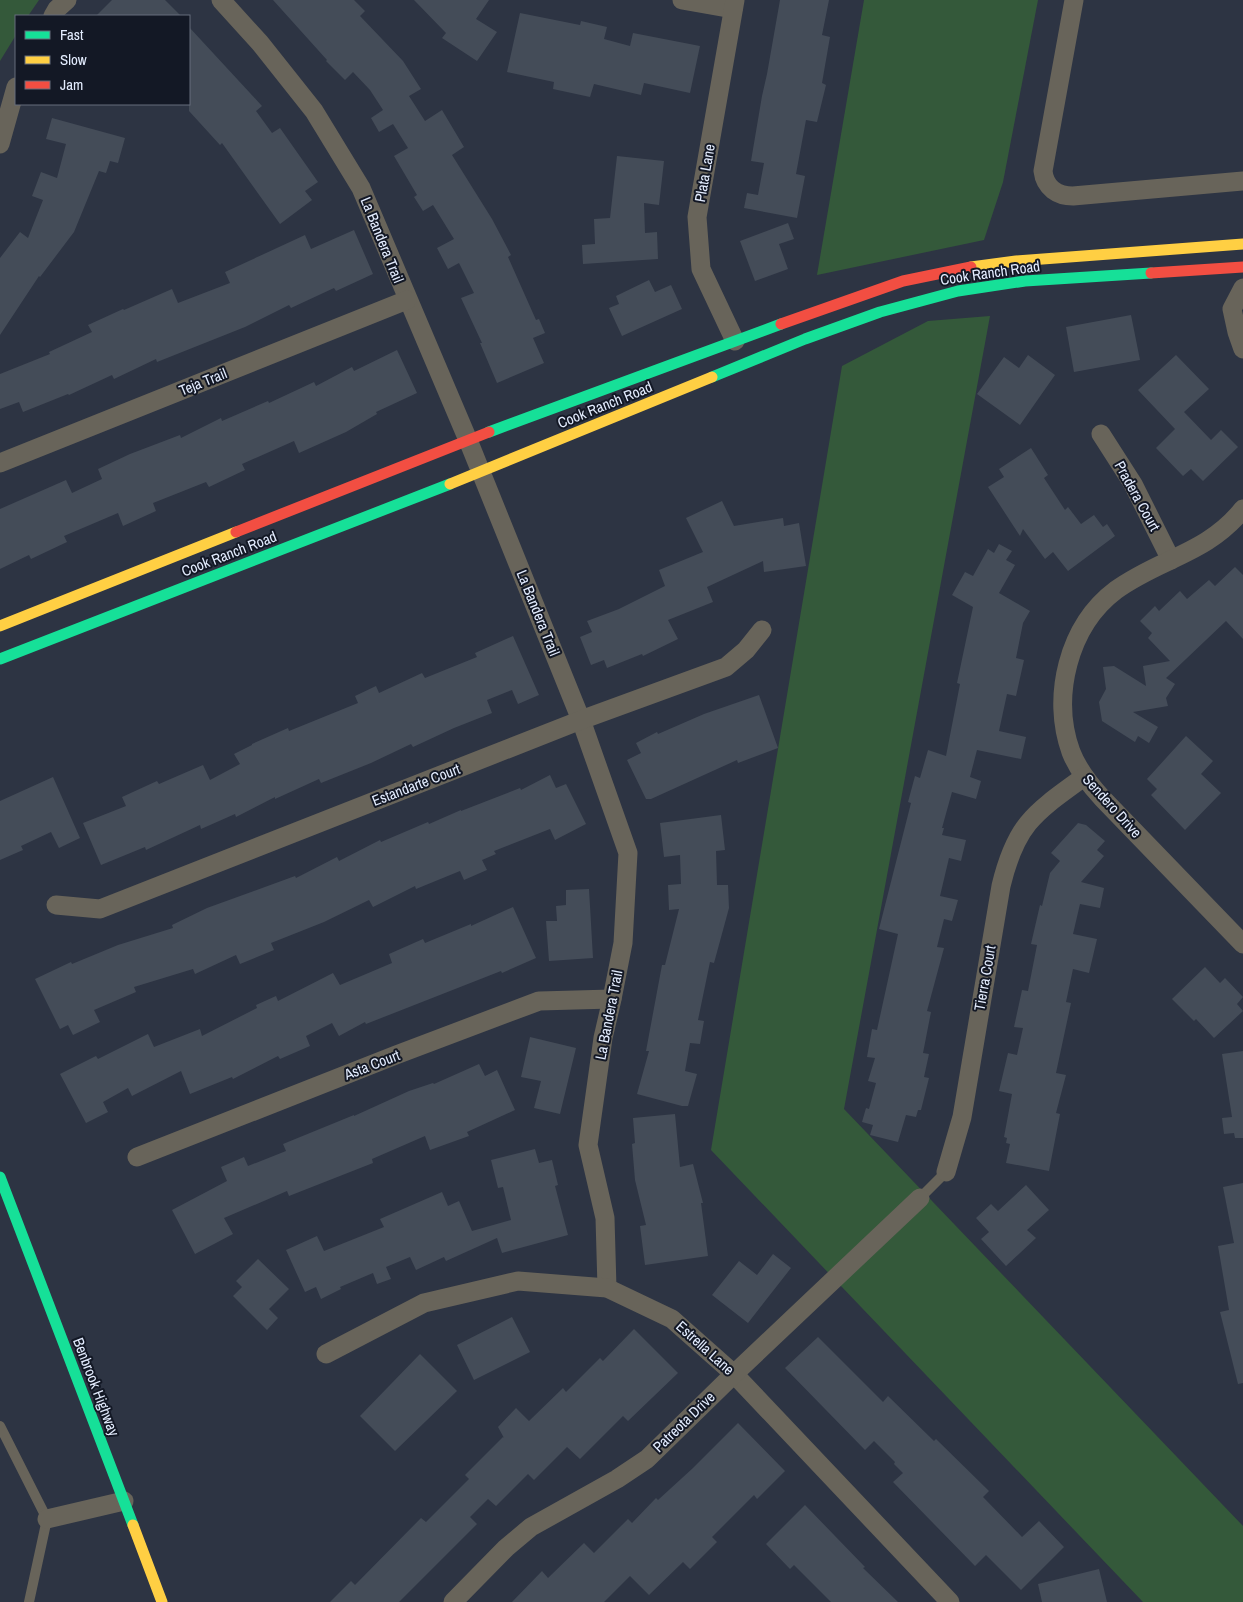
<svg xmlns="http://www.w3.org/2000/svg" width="1243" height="1602" viewBox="0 0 1243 1602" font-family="'Archivo Narrow',sans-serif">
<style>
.green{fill:#34593a}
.building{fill:#444c58}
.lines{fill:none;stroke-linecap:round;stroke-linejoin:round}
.lane{stroke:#68645a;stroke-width:10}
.street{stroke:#68645a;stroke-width:19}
.fast{stroke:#16e098;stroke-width:11}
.slow{stroke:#ffcf43;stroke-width:11}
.jam{stroke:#f24e42;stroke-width:11}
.labels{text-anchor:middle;stroke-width:4;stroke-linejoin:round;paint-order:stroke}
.street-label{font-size:15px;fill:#e3ecfe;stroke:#131825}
</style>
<rect width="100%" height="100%" fill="#2d3443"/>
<g class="green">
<path d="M0,0H39L28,16H16V35L0,61Z"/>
<path d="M864,0H1038L1003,182L984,240L817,275Z"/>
<path d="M990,316L844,1109L1243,1526V1602H1143L711,1150L842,366L928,321Z"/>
</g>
<g class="building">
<path d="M112,0H165L181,16H96Z"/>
<path d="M273,0H354L365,11L360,16L403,61L421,89L409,96L425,121L442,110L464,147L452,155L492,219L511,255L508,257L536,320L539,319L545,333L533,338L544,363L497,383L480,343H482L461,298L474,293L459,263L448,269L437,248L454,239L433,205L423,211L414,197L417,195L394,156L408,148L393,124L379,132L371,118L383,110L370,90L353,72L345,80L326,61L327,60Z"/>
<path d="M414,0H489L476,19L497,32L477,61L442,38L446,33Z"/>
<path d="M780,0H829L822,35L830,37L822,83L826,85L817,122L806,120L796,174L805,176L797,218L744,208L747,193L758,195L764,163L751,161L762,96L767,74Z"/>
<path d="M520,13L580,25L581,21L607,27L604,39L630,46L633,33L700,46L690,93L644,83L641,95L594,84L590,97L553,89L554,82L507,72Z"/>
<path d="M189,27L262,106L256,111L272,133L280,128L318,182L305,191L312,200L280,224L222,143L220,145L189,111Z"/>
<path d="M52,118L125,138L118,163L110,161L106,173L99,171L74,232L40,277L39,276L0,335V258L20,232L28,238L43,200L32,196L41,172L57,178L66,144L46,139Z"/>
<path d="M617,156L664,161L659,205L644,203L645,233L657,232L658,259L583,264L582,245L595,244L594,219L610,218Z"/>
<path d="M788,223L794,239L779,244L788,269L755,281L740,241Z"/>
<path d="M354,230L373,274L336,291L334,288L291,308L289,305L245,327L157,362L156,359L114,379L112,375L69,395L68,394L23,412L19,402L0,409V374L50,354L49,352L92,332L88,325L123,309L124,310L172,289L178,303L230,283L225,272L305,235L311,249Z"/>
<path d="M649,280L655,292L671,285L682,309L622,336L609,308L619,304L616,296Z"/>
<path d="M1131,315L1140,360L1074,372L1066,327Z"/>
<path d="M397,350L417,393L376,412L377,414L346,432L299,453L294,441L242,464L245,470L209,487L206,482L153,503L156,511L123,526L118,513L64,536L67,542L31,559L29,555L0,569V509L66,480L72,493L102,479L98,469L130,454L180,435L181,438L221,418L222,421L268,401L269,403L314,382L316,386L352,367L354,371Z"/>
<path d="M1028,355L1055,375L1020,425L977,394L1004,357L1019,368Z"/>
<path d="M1176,355L1209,389L1184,412L1211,440L1221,430L1238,447L1203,481L1191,469L1183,476L1156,448L1175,429L1138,390Z"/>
<path d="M1031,448L1048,475L1044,478L1065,510L1068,507L1081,524L1094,515L1103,527L1107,524L1115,536L1068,571L1053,552L1045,559L1023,529L1020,536L988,487L1004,477L999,469Z"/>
<path d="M722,501L734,526L783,518L784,526L799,523L806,566L764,572L763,561L707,587L713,602L668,620L678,639L643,656L642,654L607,668L604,660L591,665L580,637L592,632L587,621L619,609L665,586L659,570L703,552L686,518Z"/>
<path d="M999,544L1012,551L1006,560L1015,565L999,593L1030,611L1023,623L1016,658L1024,660L1016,696L1007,694L999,731L1026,737L1021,759L977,750L970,777L981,781L976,799L952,792L942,828H944L942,835L966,840L961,861L949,858L940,896L958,900L952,921L944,919L937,947L944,948L927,1011L931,1012L923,1053L929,1054L924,1077L929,1078L921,1110H918L916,1117L906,1115L898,1142L870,1135L873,1125L862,1122L866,1108L869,1109L876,1083L868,1081L875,1058L867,1057L872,1029L877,1030L898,934L879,929L911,803L908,802L915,776L920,778L928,750L946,756L960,684L957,683L973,607L952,595L965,572L973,576L988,549L994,553Z"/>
<path d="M1235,567L1243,575V639L1226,621L1166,678L1175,684L1166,698L1168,706L1133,712L1158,727L1149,743L1138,736L1135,742L1102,721L1099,702L1106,689L1103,667L1114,666L1146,686L1143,666L1170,661L1148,638L1152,633L1140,621L1155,606L1159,611L1180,591L1187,599L1209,580L1215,586Z"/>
<path d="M513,636L539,695L518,704L512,690L487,700L492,713L454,728L413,747L411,744L371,763L321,783L319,779L275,799V797L236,817L235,814L201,829L200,825L146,850L145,847L101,865L83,823L126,806L122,797L157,781L159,784L203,765L210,780L240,764L234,754L252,745V744L288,728L289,731L358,703L355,696L376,686L379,693L422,673L425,678L477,657L475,653Z"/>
<path d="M759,695L778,748L738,763L737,760L651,799H646L627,760L641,753L636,743L657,732L658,734L704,714Z"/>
<path d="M1186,736L1213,761L1201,774L1221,793L1185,830L1151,795L1157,789L1147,779Z"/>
<path d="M550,775L556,788L566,784L586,824L555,840L550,829L494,851L496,854L482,860L487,870L464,880L460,871L416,889L415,886L373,907L369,900L324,922L271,943L274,950L240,964L236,955L195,974L193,969L134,987L136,992L94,1010L100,1022L73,1035L68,1025L60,1029L35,979L71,962L72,964L118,945L173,928L172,925L207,908L295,876L296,878L337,857L339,861L380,840L381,842L428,822L429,824L461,810V811L520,788L521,790Z"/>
<path d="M53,777L80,838L59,848L51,832L21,846L23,850L0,860V801Z"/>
<path d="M721,815L725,850L716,851L717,885H728L729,908L714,963L710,962L698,1020L704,1021L700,1044L690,1043L685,1071L697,1074L688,1106H682L637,1094L649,1051H646L662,965H665L679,909L669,910L668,885L681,884L680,855L664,857L660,823Z"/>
<path d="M1078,823L1086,825L1105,841L1097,850L1104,856L1081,882L1104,888L1100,908L1080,904L1073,934L1097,939L1089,973L1073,969L1066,1002L1071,1003L1056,1073L1066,1075L1056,1113L1060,1114L1049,1171L1006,1163L1010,1144L1006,1143L1007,1138L1004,1137L1012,1094L999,1091L1008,1053L1017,1055L1023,1028L1014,1027L1022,990L1028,991L1037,945L1031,944L1040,905L1042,906L1050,873L1060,861L1051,853Z"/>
<path d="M589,889L593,958L549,961L546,921H557L556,906L566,905V890Z"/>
<path d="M513,907L536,958L502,973L501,971L366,1024L365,1022L339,1036L332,1023L306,1036L310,1046L280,1059L278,1056L233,1079L232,1077L190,1094L181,1071L132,1096L128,1088L103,1102L108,1112L86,1123L60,1074L96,1056L98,1059L148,1034L154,1047L200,1029L202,1036L257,1008L256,1005L276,996L278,1001L333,973L340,985L392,963L389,954L423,939L425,943L471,924V926Z"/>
<path d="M1205,967L1220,983L1225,978L1243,997L1237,1004L1243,1011L1214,1038L1196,1019L1194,1021L1172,999Z"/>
<path d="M530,1037L576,1048L560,1114L534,1108L541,1081L521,1077Z"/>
<path d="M1243,1051V1138H1235L1234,1133L1224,1134L1222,1118L1232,1117L1222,1054Z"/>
<path d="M479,1064L485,1076L497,1070L515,1110L467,1132L469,1136L430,1150L425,1136L372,1159L373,1163L289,1196L287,1191L224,1218L233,1234L195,1254L172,1210L227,1181L221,1167L244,1157L248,1166L286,1151L283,1144L354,1115V1116L409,1091L433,1083L434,1084Z"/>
<path d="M675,1114L680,1167L693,1164L703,1203H701L708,1256L645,1265L640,1226L646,1225L635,1180L632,1144L635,1143L633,1118Z"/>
<path d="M535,1149L539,1163L552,1160L558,1185L555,1186L568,1235L502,1253L497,1238L446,1261L444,1257L416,1270L410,1257L386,1267L391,1279L377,1284L373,1273L340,1287L341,1289L321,1299L316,1287L305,1292L286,1250L317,1236L324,1251L384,1227L380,1219L442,1192L448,1206L459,1201L472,1231L511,1220L503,1187L498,1188L491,1160Z"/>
<path d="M1243,1183V1383L1238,1384L1220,1312L1229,1310L1218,1246L1234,1243L1223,1187Z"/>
<path d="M1026,1185L1049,1210L1027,1230L1036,1238L1006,1266L981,1239L989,1232L976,1218L991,1204L998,1211Z"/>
<path d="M773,1254L791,1268L748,1323L712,1295L739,1261L757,1275Z"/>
<path d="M258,1259L289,1289L269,1309L278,1318L267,1330L233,1296L242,1287L236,1281Z"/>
<path d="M512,1317L530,1352L474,1380L457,1345Z"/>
<path d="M634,1329L678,1373L628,1421L623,1416L580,1459L567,1447L534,1480L528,1474L496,1506L488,1499L470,1517L477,1524L399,1602H330L351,1581L355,1585L421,1518L426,1522L469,1479L465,1475L503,1437L504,1438L498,1427L516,1408L529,1421L563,1388L566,1392L600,1358L603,1361Z"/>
<path d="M818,1337L883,1402L888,1396L934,1441L936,1439L989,1491L983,1497L1022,1537L1039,1521L1064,1547L1021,1590L986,1555L975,1566L893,1482L903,1473L894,1464L895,1462L874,1441L865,1450L785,1368Z"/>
<path d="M420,1354L457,1391L395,1451L360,1416Z"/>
<path d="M738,1423L785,1471L757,1499L754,1495L712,1537L717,1542L690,1569L683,1562L649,1595L630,1576L604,1602H512L542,1571L548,1578L584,1543L594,1553L628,1519L632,1523L656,1498L658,1500L693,1468Z"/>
<path d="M805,1505L865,1567L863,1568L898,1602H831L794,1565L790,1569L766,1544Z"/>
<path d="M1099,1569L1107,1602H1042L1038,1584Z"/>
</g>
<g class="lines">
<g class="lane">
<path d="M920,1198L946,1172"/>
<path d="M0,1426L47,1519L29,1602"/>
</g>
<g class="street">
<path d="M221,0L260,43L314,111L361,188L468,440L581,720L628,853L623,943L612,999L603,1038L588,1145L605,1218L607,1288"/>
<path d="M682,0L733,9"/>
<path d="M1074,0L1043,171C1045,188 1058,196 1073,196L1243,181"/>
<path d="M53,16L57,9L67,0"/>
<path d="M0,144L16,87"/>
<path d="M1243,288L1232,309L1237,332L1243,349"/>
<path d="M735,341L701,269L697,217L735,0"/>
<path d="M1101,434L1133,484L1171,560"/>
<path d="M0,463L407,300"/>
<path d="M1243,509C1207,554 1160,558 1116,590C1068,626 1051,697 1071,752C1078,770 1090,785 1103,799L1243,944"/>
<path d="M56,905L100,909L581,720L726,667L746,650L762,630"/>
<path d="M137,1157L396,1055L539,1001L612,999"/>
<path d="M946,1172L962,1117L1001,886C1016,824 1034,813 1084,777"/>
<path d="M326,1354L424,1303L518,1281L607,1288L672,1319L734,1374L950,1602"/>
<path d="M47,1519L124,1501"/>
<path d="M453,1602L506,1548L531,1527L617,1479L647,1459L734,1374L920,1198"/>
</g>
<g class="fast">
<path d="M712,377L805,339L880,312L958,291L1025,281L1151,273"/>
<path d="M489,432L781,324"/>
<path d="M0,659L450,484"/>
<path d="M0,1177L133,1525"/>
</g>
<g class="slow">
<path d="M971,267L1016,261L1243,244"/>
<path d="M450,484L712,377"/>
<path d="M0,626L236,532"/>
<path d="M133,1525L162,1602"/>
</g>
<g class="jam">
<path d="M1151,273L1243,267"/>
<path d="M781,324L903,281L971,267"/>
<path d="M236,532L489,432"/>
</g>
</g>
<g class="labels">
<g class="street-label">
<text transform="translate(705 173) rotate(-80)" y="5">Plata Lane</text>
<text transform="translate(382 240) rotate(68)" y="5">La Bandera Trail</text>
<text transform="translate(990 273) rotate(-8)" y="5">Cook Ranch Road</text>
<text transform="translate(203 382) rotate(-22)" y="5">Teja Trail</text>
<text transform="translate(605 405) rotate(-22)" y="5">Cook Ranch Road</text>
<text transform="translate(1137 496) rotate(61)" y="5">Pradera Court</text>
<text transform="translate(229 554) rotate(-21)" y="5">Cook Ranch Road</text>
<text transform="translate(538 613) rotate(68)" y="5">La Bandera Trail</text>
<text transform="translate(416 785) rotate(-21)" y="5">Estandarte Court</text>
<text transform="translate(1112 806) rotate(48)" y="5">Sendero Drive</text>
<text transform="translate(985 978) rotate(-80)" y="5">Tierra Court</text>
<text transform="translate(609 1015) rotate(-79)" y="5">La Bandera Trail</text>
<text transform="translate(372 1065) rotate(-21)" y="5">Asta Court</text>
<text transform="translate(705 1348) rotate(42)" y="5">Estrella Lane</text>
<text transform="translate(96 1387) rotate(69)" y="5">Benbrook Highway</text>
<text transform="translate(684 1422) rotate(-44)" y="5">Patreota Drive</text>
</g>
</g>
<rect x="15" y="15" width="175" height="90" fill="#131825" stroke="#666d7c"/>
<rect x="25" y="31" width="25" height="8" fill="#16e098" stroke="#666d7c"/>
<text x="60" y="40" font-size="15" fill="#e3ecfe">Fast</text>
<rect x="25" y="56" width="25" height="8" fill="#ffcf43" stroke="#666d7c"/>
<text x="60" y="65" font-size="15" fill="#e3ecfe">Slow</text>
<rect x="25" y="81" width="25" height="8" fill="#f24e42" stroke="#666d7c"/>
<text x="60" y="90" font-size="15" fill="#e3ecfe">Jam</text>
</svg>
